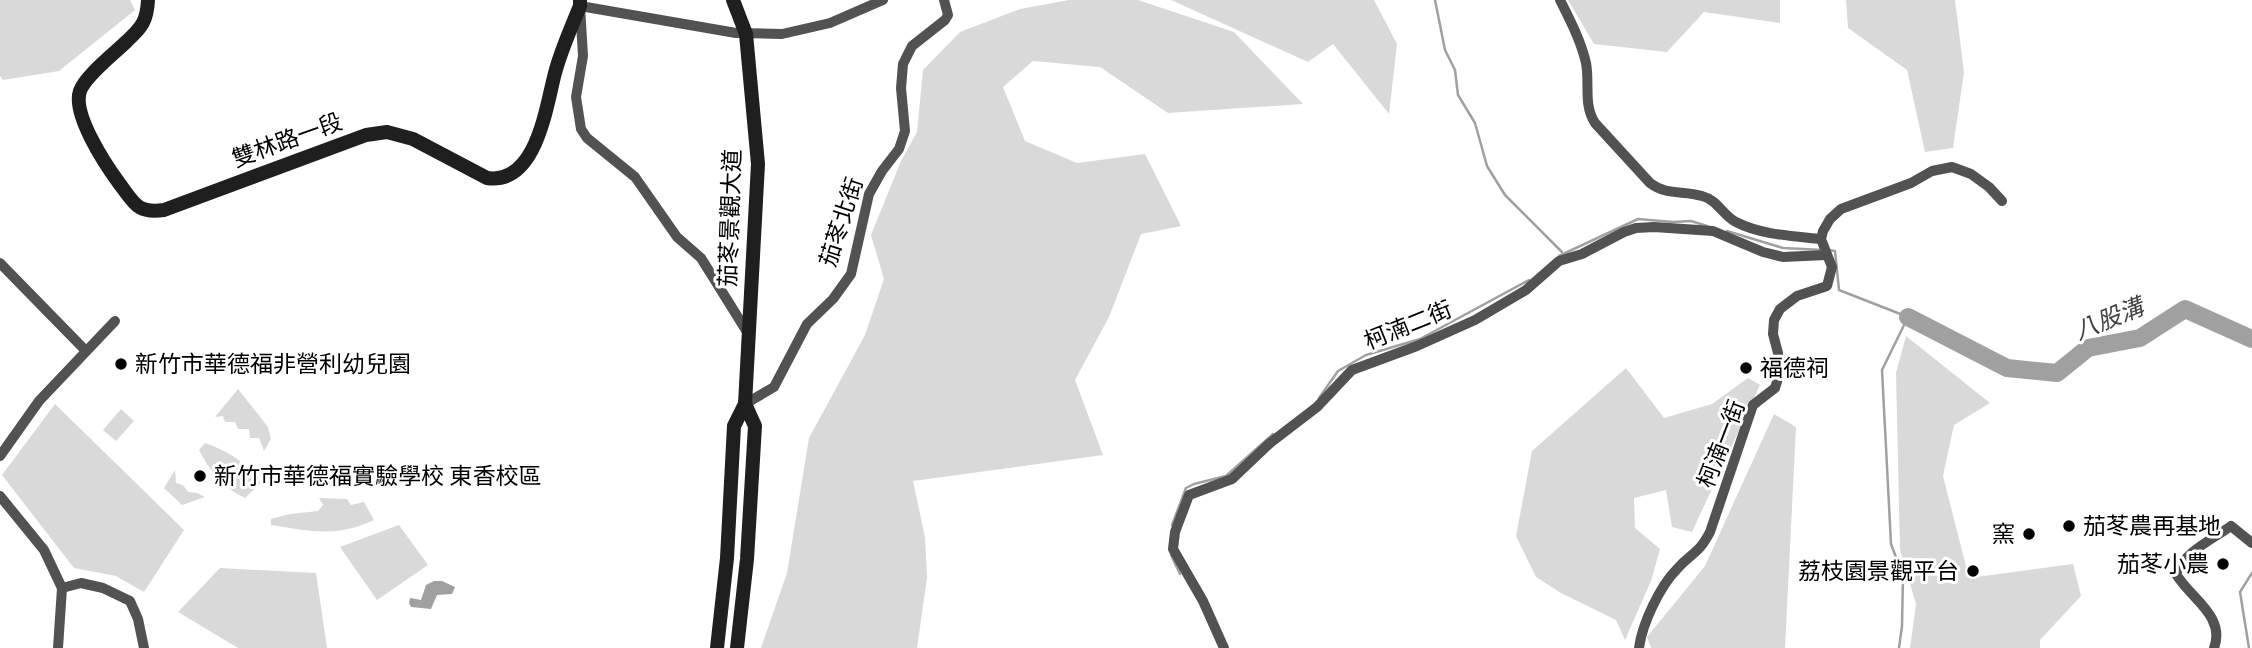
<svg xmlns="http://www.w3.org/2000/svg" width="2252" height="648" viewBox="0 0 2252 648" font-family="Overpass,'Noto Sans TC',sans-serif">
<style>
.green{fill:#d9d9d9}
.water{fill:#a0a0a0}
.lines{fill:none;stroke-linecap:round;stroke-linejoin:round}
.stream{stroke:#a0a0a0;stroke-width:2.5}
.river{stroke:#a0a0a0;stroke-width:18}
.street{stroke:#525252;stroke-width:10}
.secondary{stroke:#1f1f1f;stroke-width:14}
.poi-dot{fill:#000;stroke:#fff;stroke-width:2.5}
.labels{text-anchor:middle;stroke-width:6;stroke-linejoin:round;paint-order:stroke}
.street-label{font-size:23px;fill:#000;stroke:#fff}
.poi-label{font-size:23px;fill:#000;stroke:#fff;text-anchor:start}
.water-label{font-size:24px;font-style:italic;fill:#414141;stroke:#fff}
</style>
<rect width="100%" height="100%" fill="#fff"/>
<g class="green">
<path d="M0,0H130L135,10L59,71L3,80L0,76Z"/>
<path d="M1069,0H1138L1234,32L1303,104L1168,113L1100,67L1033,61L1003,87L1025,141L1077,163L1145,154L1181,226L1141,234L1109,317L1075,380L1103,455L913,481L925,537L927,578L917,648H761L787,573L809,438L865,335L884,279L871,235L901,161L917,132L923,70L960,32L1020,9Z"/>
<path d="M1171,0H1374L1397,44L1389,114L1333,44L1308,62Z"/>
<path d="M1568,0H1780V23L1704,12L1667,52L1594,44Z"/>
<path d="M1846,0H1955L1964,72L1953,148L1925,152L1907,70L1848,28Z"/>
<path d="M1906,336L1990,403L1954,425L1943,476L1969,578L2073,564L2081,596L2040,640V648H1910L1916,604L1900,549L1896,373Z"/>
<path d="M1626,368L1664,418L1712,404L1748,378L1760,385L1692,532L1672,527L1666,490L1634,498L1635,528L1660,549L1651,581L1625,640L1616,620L1561,593L1536,577L1516,536L1532,451Z"/>
<path d="M238,389L268,427L271,439L264,451L259,438H250L249,429H238L235,422H225L223,416L215,417Z"/>
<path d="M55,404L184,530L144,592L116,576L74,568L2,475Z"/>
<path d="M121,409L134,421L116,441L103,430Z"/>
<path d="M1774,414L1796,427L1785,648H1651L1647,637L1705,566Z"/>
<path d="M205,443C230,452 245,462 261,483L245,498C222,487 211,473 199,450Z"/>
<path d="M175,470L176,483L183,485L188,492L197,493L205,497L182,505L164,488Z"/>
<path d="M319,498L347,499L351,505L364,502L374,520C335,538 311,531 271,525V519L290,514L318,511L323,505Z"/>
<path d="M399,525L428,565L377,600L340,547Z"/>
<path d="M220,568L316,573L327,648H238L178,612Z"/>
</g>
<path class="water" d="M434,581H442L455,587L452,594L437,595L431,609L411,607L409,603L410,598L421,600L426,585Z"/>
<g class="lines">
<g class="stream">
<path d="M1435,0L1445,50L1455,70L1458,95L1475,123L1487,166L1505,195L1562,252"/>
<path d="M1727,231L1783,248L1823,250"/>
<path d="M1829,250L1835,251L1839,290L1908,317L1882,370L1891,544L1903,576L1902,626L1899,648"/>
<path d="M1559,256L1638,219L1673,222L1691,221L1707,226"/>
<path d="M1319,398L1338,371L1366,355L1420,339L1529,280"/>
<path d="M1172,525L1186,488L1194,484L1226,476L1273,434"/>
<path d="M1171,555L1180,574"/>
<path d="M2249,648L2240,592L2252,573"/>
</g>
<path class="river" d="M1908,317L2007,368L2057,373L2088,348L2140,338L2185,309L2252,339"/>
<g class="street">
<path d="M1560,0C1570,20 1581,41 1586,63C1590,84 1583,104 1595,123L1650,183C1667,196 1683,190 1702,196C1718,200 1723,216 1736,222C1761,235 1793,236 1821,239"/>
<path d="M0,263L86,351"/>
<path d="M749,335L701,258L677,237L635,177L587,138L581,129L576,97L583,56L580,6L736,33L782,34L830,23L883,0"/>
<path d="M745,404L774,387L807,324L833,299L851,274L869,194L882,171L899,149L905,131L901,88L903,64L912,46L945,20L948,15L944,0"/>
<path d="M0,456L39,401L115,321"/>
<path d="M0,496L44,550L62,588L58,648"/>
<path d="M62,588L81,583L103,588L130,601L138,619L144,648"/>
<path d="M1224,648L1203,601L1173,549L1175,532L1189,495L1232,479L1270,443L1317,407L1352,370L1417,346L1475,320L1526,290L1559,261L1582,254L1624,232L1636,228L1654,227L1713,231L1763,252L1783,257L1826,255"/>
<path d="M1639,648C1642,624 1660,586 1677,569C1692,552 1698,555 1710,532L1753,405L1775,388L1779,375L1778,353L1773,334L1774,320L1780,309L1797,296L1827,286L1832,267L1821,239L1823,231L1830,219L1841,209L1911,183L1932,171L1952,167L1971,174L1989,187L2002,201"/>
<path d="M2214,648C2226,616 2190,598 2176,574C2184,552 2213,539 2231,526L2252,543"/>
</g>
<g class="secondary">
<path d="M148,0C147,21 142,27 127,41C115,53 85,76 80,91C72,114 105,164 119,183C134,203 137,214 164,210L366,135L387,132L413,139L487,178C537,185 546,106 555,73C561,50 571,28 580,6V0"/>
<path d="M717,648L727,558L734,426L745,404L758,164L746,34L733,0"/>
<path d="M737,648L747,559L755,426L745,404"/>
</g>
</g>
<g class="poi-dot">
<circle cx="121" cy="364" r="7"/>
<circle cx="1746" cy="368" r="7"/>
<circle cx="200" cy="476" r="7"/>
<circle cx="2069" cy="526" r="7"/>
<circle cx="2029" cy="534" r="7"/>
<circle cx="2223" cy="564" r="7"/>
<circle cx="1973" cy="571" r="7"/>
</g>
<g class="labels">
<g class="street-label">
<text transform="translate(287 140) rotate(-20)" y="8">雙林路一段</text>
<text transform="translate(730 218) rotate(-88)" y="8">茄苳景觀大道</text>
<text transform="translate(841 222) rotate(-72)" y="8">茄苳北街</text>
<text transform="translate(1408 325) rotate(-22)" y="8">柯湳二街</text>
<text transform="translate(1721 444) rotate(-69)" y="8">柯湳一街</text>
</g>
<g class="poi-label">
<text x="135" y="372">新竹市華德福非營利幼兒園</text>
<text x="1760" y="376">福德祠</text>
<text x="214" y="484">新竹市華德福實驗學校 東香校區</text>
<text x="2083" y="534">茄苳農再基地</text>
<text x="2015" y="542" text-anchor="end">窯</text>
<text x="2209" y="572" text-anchor="end">茄苳小農</text>
<text x="1959" y="579" text-anchor="end">荔枝園景觀平台</text>
</g>
<g class="water-label">
<text transform="translate(2109 319) rotate(-22)" y="8">八股溝</text>
</g>
</g>
</svg>
